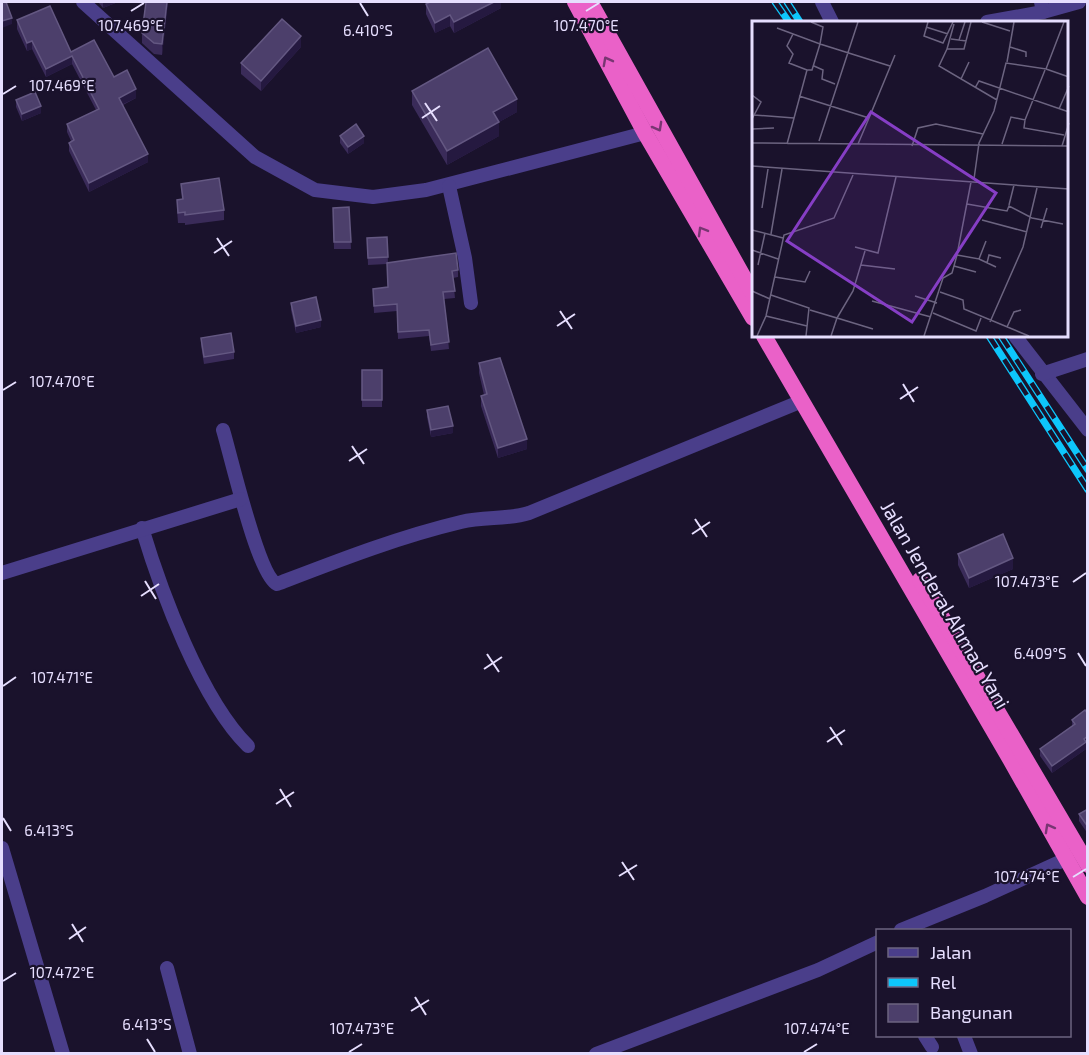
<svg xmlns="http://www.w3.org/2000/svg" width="1089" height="1055" viewBox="0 0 1089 1055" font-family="'Exo 2',sans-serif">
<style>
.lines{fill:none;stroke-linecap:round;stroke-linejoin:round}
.minor{stroke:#4a3e8a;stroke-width:14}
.trunk{stroke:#ea61c8;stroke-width:16}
.rail-casing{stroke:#0dc6fb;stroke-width:7}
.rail{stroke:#1a122c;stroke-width:4.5;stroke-dasharray:14;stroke-linecap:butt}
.wall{fill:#3a2b59}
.shaded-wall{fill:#251940}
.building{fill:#4c3f6b;stroke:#645882;stroke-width:1.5}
.oneway{stroke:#783672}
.ticks{fill:none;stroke:#e6defe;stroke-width:2}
.labels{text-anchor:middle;stroke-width:4.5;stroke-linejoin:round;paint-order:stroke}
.street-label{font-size:20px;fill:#e6defe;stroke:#1a122c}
.inset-road{fill:none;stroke:#6c6480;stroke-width:1.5}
.view{fill:#863ec5;fill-opacity:0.15;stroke:#863ec5;stroke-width:3}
.inset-edge{fill:none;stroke:#e6defe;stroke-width:3}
.ticks-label{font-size:15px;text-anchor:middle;fill:#e6defe;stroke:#1a122c;stroke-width:4.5;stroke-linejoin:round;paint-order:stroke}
</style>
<rect width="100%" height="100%" fill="#1a122c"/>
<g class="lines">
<g class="minor">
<path d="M83,2L255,157L315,190L373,197L426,190L645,133"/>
<path d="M822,2L832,22"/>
<path d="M1041,2L1043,12L1079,2"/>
<path d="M987,22L1043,12"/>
<path d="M449,186L465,258L471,303"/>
<path d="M1015,336L1088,430"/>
<path d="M1042,374L1088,359"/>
<path d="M223,430C231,456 258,576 277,584C337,561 398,537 461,522C484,516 507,520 529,513L802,401"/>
<path d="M142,528C161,591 201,700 248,746"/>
<path d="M2,573L241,499"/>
<path d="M2,848L63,1054"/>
<path d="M901,930L985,896L1066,859"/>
<path d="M167,968L190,1054"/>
<path d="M925,1036L932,1047"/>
<path d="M964,1036L971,1054"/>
<path d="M596,1054L818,970L878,942"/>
</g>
<g class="trunk">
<path d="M575,2L645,133L753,318"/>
<path d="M590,2L753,294"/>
<path d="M764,336L1010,759L1088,897"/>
<path d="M920,580L1088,865"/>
</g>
<g class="rail-casing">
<g id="rail">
<path d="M775,2L789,22"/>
<path d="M787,2L800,22"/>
<path d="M989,336L1088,490"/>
<path d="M1001,336L1088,470"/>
</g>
</g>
<use href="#rail" class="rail"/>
</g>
<g class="wall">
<path d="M98,2H118L103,8Z"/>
<path d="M168,2L162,55L154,54L142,43V33Z"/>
<path d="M501,2V8L454,33L450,26L435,33L426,14V4Z"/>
<path d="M17,20L114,77L136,98L123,105L148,162L89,192L69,151V143L71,141L67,132V124L96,110L72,64L46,77L32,49L27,51L17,29Z"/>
<path d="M301,47L261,91L241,74V63Z"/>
<path d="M412,91L517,112L499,122V136L447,165L412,105Z"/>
<path d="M16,100L41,113L22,121L16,107Z"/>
<path d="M340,136L364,143L348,154L340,143Z"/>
<path d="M181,184L224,210V220L185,225V223H178L177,210V200H182Z"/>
<path d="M349,207L351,249H334L333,208Z"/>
<path d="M387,237L388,262L458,270V277L453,278L455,298L444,299L449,349L431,351L429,336L398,339L397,311L374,313L373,289L388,287L387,264L368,265L367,238Z"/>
<path d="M291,303L321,327L296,333L291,310Z"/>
<path d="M201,338L234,352V359L204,364L201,345Z"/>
<path d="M479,363L527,449L498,458L481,406V396L484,395L479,373Z"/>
<rect x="362" y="370" width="20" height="37"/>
<path d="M427,410L453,433L431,437L427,417Z"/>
<path d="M958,554L1013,569L969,588L958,565Z"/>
<path d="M1088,714V743L1086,744V749L1052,773L1040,756V749L1072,727V720Z"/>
<path d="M1088,809V834L1079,821V814Z"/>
</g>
<g class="shaded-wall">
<path d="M103,2H118L103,8Z"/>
<path d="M167,2H168L162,55V44Z"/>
<path d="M494,2H501V8L454,33V22Z"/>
<path d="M450,15V26L435,33V23Z"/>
<path d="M12,18V24L2,28V21Z"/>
<path d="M301,36V47L261,91V81Z"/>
<path d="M32,41V49L27,51V43Z"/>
<path d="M72,56V64L46,77V69Z"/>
<path d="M136,89V98L119,106V98Z"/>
<path d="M517,99V112L499,122V136L447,165V151L493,112Z"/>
<path d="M41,106V113L22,121V114Z"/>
<path d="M364,136V143L348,154V147Z"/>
<path d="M148,154V162L89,192V183Z"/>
<path d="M321,320V327L296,333V326Z"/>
<path d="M453,426V433L431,437V430Z"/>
<path d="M527,439V449L498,458V448Z"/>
<path d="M1013,558V569L969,588V578Z"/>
<path d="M1088,736L1086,749L1052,773V766Z"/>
</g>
<g class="building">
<path d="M2,2H6L12,18L2,21Z"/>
<path d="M146,2H167L162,44L154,43L142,33Z"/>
<path d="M430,2H494L454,22L450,15L435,23L426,4Z"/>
<path d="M50,6L71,52L94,40L114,77L127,70L136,89L119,98L148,154L89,183L69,143L74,140L67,124L99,109L72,56L46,69L32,41L27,43L17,20Z"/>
<path d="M282,19L301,36L261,81L241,63Z"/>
<path d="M488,48L517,99L493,112L499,122L447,151L412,91Z"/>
<path d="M35,92L41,106L22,114L16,100Z"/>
<path d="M356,124L364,136L348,147L340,136Z"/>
<path d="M219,178L224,210L185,215V212L178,213L177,200L183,199L181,184Z"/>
<path d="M349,207L351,242H334L333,208Z"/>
<path d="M387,237L388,257L368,258L367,238Z"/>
<path d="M456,253L458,270L452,271L455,291L443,292L449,342L431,345L429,330L398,332L397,304L374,306L373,289L388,287L387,263Z"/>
<path d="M316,297L321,320L296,326L291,303Z"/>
<path d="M231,333L234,352L204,357L201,338Z"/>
<path d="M500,358L527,439L498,448L481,396L487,394L479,363Z"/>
<rect x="362" y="370" width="20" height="30"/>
<path d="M448,406L453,426L431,430L427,410Z"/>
<path d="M1003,534L1013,558L969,578L958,554Z"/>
<path d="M1085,710L1088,714V736L1084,739L1086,742L1052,766L1040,749L1075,724L1072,720Z"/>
<path d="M1088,809V827L1079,814Z"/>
</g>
<defs><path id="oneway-chevron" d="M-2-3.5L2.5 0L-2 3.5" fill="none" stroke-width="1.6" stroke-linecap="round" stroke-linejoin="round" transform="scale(1.5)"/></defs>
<g class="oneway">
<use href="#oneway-chevron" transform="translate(607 61) rotate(-118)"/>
<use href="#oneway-chevron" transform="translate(658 127) rotate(61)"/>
<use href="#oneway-chevron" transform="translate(702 231) rotate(-120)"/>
<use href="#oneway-chevron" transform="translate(1049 828) rotate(-119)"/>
</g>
<path class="ticks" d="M360,3L368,16M131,11L144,3M586,11L599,3M3,94L16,86M425,103L437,121M422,118L440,106M217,238L229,256M214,253L232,241M560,311L572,329M557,326L575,314M903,384L914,402M3,390L16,382M900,399L918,387M352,446L364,464M349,461L367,449M695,519L707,537M692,534L710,522M145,581L156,599M1073,582L1086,573M141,596L159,584M1078,653L1086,666M487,654L499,672M484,669L502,657M3,686L16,677M830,727L842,745M827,742L845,730M280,789L291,807M276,804L294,792M3,818L11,831M622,862L634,880M619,876L637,865M1073,877L1086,869M72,924L83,942M69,939L86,927M3,981L16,973M415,997L426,1015M411,1011L429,1000M147,1039L155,1052M349,1052L362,1044M804,1052L817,1044"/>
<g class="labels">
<g class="street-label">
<text transform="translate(945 605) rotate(60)" y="7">Jalan Jenderal Ahmad Yani</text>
</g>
</g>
<g transform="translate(752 21)">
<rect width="316" height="316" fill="#1a122c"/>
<path class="inset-road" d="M176,1L172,15L191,22L201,1M230,1L258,10M202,3L195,28H212L214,20M174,6L196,13M25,7L68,23L71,6L59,1M41,13L35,25L41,33L37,42L55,49M199,18L214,20L219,1M207,19L213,1M258,26L274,31V36M195,28L187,45L245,79M255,41L262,1M62,45L71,49L70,58L83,63M294,48L317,56M209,58L217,41M223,67L227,60L317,91M0,74L9,81L0,98M47,75L117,97L143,34M307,88L317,65M2,94L42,97M273,99L272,107L312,114M0,108L22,107M67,120L106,1M0,122L317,125M35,123L55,49H60L68,23L138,45M106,123L117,97M250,123L259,96L273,99L293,49M160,125L166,107L184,103L231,113M310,125L317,102M0,145L317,168M222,158L227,122L242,90L254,42L294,48L312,1M215,183L255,190L257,185L280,197L311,203M257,184L262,164M10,187L16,148M230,199L275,211M289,207L295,187M0,209L31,217M19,213L30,148M103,226L126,232L144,156M0,229L26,238M205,234L227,238L234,220M227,238L244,246M235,242L237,234L249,237M6,244L13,212M109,244L143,248M202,245L224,251M23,256L53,261L58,250M0,270L18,278M188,271L211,279L212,288L277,315M19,274L57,287L54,315M163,275L185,282M120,280L179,296M58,289L85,297L101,270L113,230M181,292L224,310L229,297M14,295L55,305M238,301L271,226L285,167M255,306L262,291L269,289M5,315L14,295L32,214L82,197L101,154M79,315L85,297L121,308M172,315L191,257L200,252L205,234L219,161"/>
<path class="view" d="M119,91L244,172L160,301L35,220Z"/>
<rect width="316" height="316" class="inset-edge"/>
</g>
<g class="ticks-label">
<text x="131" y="31">107.469°E</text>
<text x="586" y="31">107.470°E</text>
<text x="368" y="36">6.410°S</text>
<text x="62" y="91">107.469°E</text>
<text x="62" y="387">107.470°E</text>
<text x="1027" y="587">107.473°E</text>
<text x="1040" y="659">6.409°S</text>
<text x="62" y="683">107.471°E</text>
<text x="49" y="836">6.413°S</text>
<text x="1027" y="882">107.474°E</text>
<text x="62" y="978">107.472°E</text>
<text x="147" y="1030">6.413°S</text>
<text x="362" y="1034">107.473°E</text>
<text x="817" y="1034">107.474°E</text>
</g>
<rect width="1089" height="1055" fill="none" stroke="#e6defe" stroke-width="6"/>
<rect x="876" y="929" width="195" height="108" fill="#1a122c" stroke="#6c6480" stroke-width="1.5"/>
<rect x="888" y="948" width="30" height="9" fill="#4a3e8a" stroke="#6c6480" stroke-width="1.5"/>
<text x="930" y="959" font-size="18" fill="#e6defe">Jalan</text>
<rect x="888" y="978" width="30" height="9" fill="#0dc6fb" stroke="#6c6480" stroke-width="1.5"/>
<text x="930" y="989" font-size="18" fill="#e6defe">Rel</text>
<rect x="888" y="1004" width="30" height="18" fill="#4c3f6b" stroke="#6c6480" stroke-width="1.5"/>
<text x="930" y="1019" font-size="18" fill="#e6defe">Bangunan</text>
</svg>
